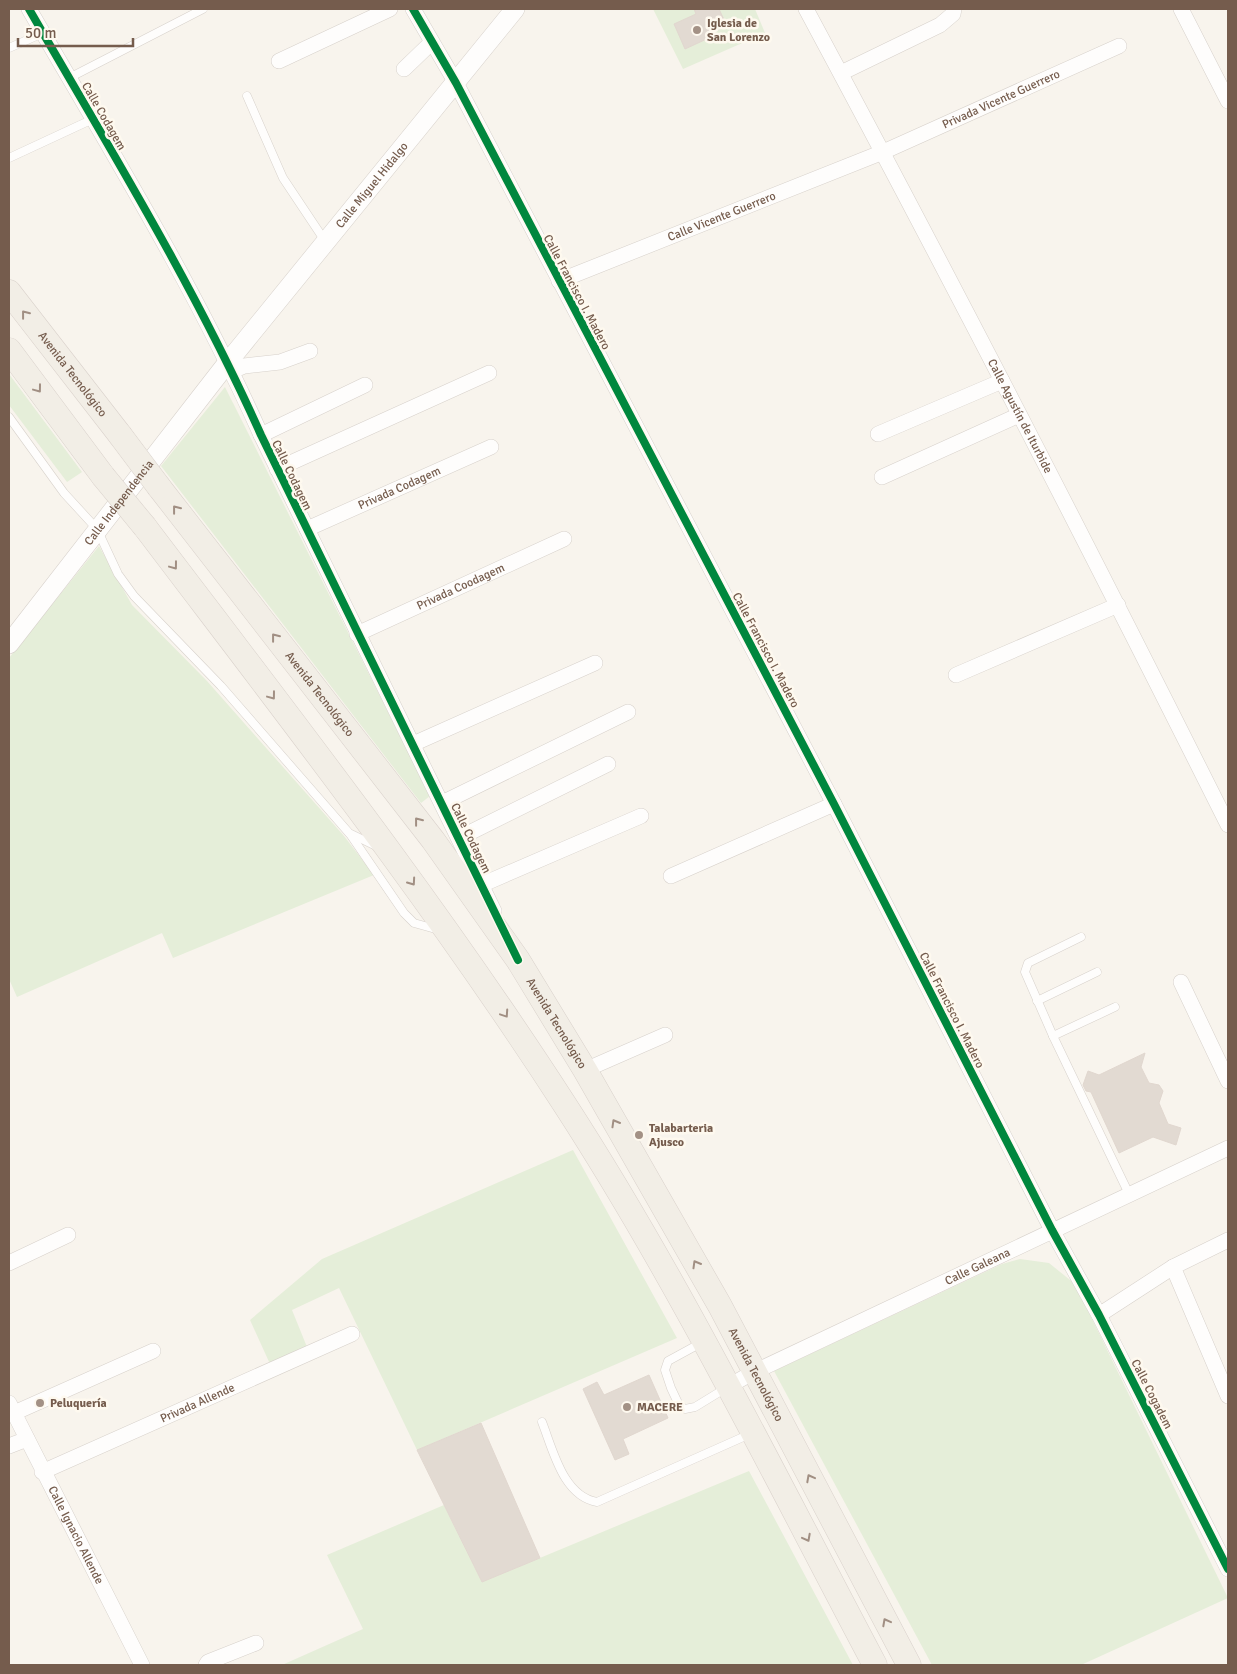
<svg xmlns="http://www.w3.org/2000/svg" width="1237" height="1674" viewBox="0 0 1237 1674" font-family="Signika,sans-serif">
<style>
.green{fill:#e5eed9}
.building{fill:#e2dad2;stroke:#e1d7cf}
.lines{fill:none;stroke-linecap:round;stroke-linejoin:round}
.service-casing{stroke:#d7d1cb;stroke-width:9}
.minor-casing{stroke:#d7d1cb;stroke-width:16}
.tertiary-casing{stroke:#d7d1cb;stroke-width:20}
.primary-casing{stroke:#d9d1cb;stroke-width:25}
.service{stroke:#fefdfc;stroke-width:8}
.minor{stroke:#fefdfc;stroke-width:15}
.tertiary{stroke:#fefdfc;stroke-width:19}
.primary{stroke:#f2eee6;stroke-width:24}
.primary-bridge-casing{stroke:#d9d1cb;stroke-width:25;stroke-linecap:butt}
.primary-bridge{stroke:#f2eee6;stroke-width:24}
.cycleway-casing{stroke:#fef9ef;stroke-width:11}
.cycleway{stroke:#00873e;stroke-width:8}
.oneway{stroke:#a18f83}
.poi-dot{fill:#a39185;stroke:#fef9ef;stroke-width:2}
.labels{text-anchor:middle;stroke-width:5;stroke-linejoin:round;paint-order:stroke}
.poi-label{font-size:12px;font-weight:bold;fill:#755c4d;stroke:#fef9ef;text-anchor:start}
.street-label{font-size:12px;fill:#755c4d;stroke:#fef9ef}
</style>
<rect width="100%" height="100%" fill="#f8f4ed"/>
<g class="green">
<path d="M653,9H755L765,33L683,69Z"/>
<path d="M9,374L82,472L67,482L9,405Z"/>
<path d="M225,387L430,796L421,803L161,466Z"/>
<path d="M99,546L132,605L207,681L344,836L374,875L173,958L162,933L17,997L9,979V658Z"/>
<path d="M573,1150L677,1338L417,1450L339,1288L292,1310L307,1347L270,1364L250,1320L322,1259Z"/>
<path d="M1020,1259L1049,1263L1075,1284L1228,1598L1081,1665H932L774,1371L1002,1264Z"/>
<path d="M749,1471L853,1665H282L363,1629L327,1555L444,1505L482,1582Z"/>
</g>
<g class="building">
<path d="M694,9H719L727,26L709,34L711,37L685,49L674,24L696,14Z"/>
<path d="M1145,1053L1141,1067L1149,1083L1159,1085L1163,1091L1159,1103L1168,1124L1181,1128L1176,1145L1153,1137L1119,1153L1091,1092L1086,1091L1083,1085L1088,1071L1099,1075Z"/>
<path d="M649,1375L668,1418L623,1439L629,1454L615,1460L583,1389L597,1382L604,1395Z"/>
<path d="M481,1423L540,1558L482,1582L417,1450Z"/>
</g>
<g class="lines">
<g class="service-casing">
<g id="service">
<path d="M9,48L43,33"/>
<path d="M69,78L203,9"/>
<path d="M247,96L283,178L325,241"/>
<path d="M9,158L93,119"/>
<path d="M9,417L64,493L97,529L118,574L134,596L221,686L349,833L376,846"/>
<path d="M350,834L404,913L414,923L439,930"/>
<path d="M1081,937L1028,963L1025,972L1053,1036L1129,1194"/>
<path d="M1037,1001L1097,972"/>
<path d="M1053,1036L1115,1007"/>
<path d="M701,1343L668,1361L665,1370L671,1388L679,1405L685,1409L695,1407L726,1388"/>
<path d="M542,1422C553,1450 563,1496 597,1502L750,1434"/>
</g>
</g>
<g class="minor-casing">
<g id="minor">
<path d="M29,9C110,149 195,287 261,435L494,911"/>
<path d="M413,9L456,83L834,804L1052,1230L1099,1315L1228,1569"/>
<path id="s1" d="M806,9C951,279 1091,551 1228,825"/>
<path d="M1181,9L1228,101"/>
<path d="M279,61L390,9"/>
<path d="M404,69L431,43"/>
<path d="M841,73L940,25L953,14L954,9"/>
<path id="s2" d="M559,281L883,152L1119,46"/>
<path d="M232,371L244,366L280,362L310,351"/>
<path d="M878,434L1002,381"/>
<path d="M261,435L365,385"/>
<path d="M277,469L489,373"/>
<path d="M882,477L1019,415"/>
<path id="s3" d="M307,529L491,447"/>
<path id="s4" d="M357,634L564,539"/>
<path d="M956,675L1118,605"/>
<path d="M413,744L595,663"/>
<path d="M442,803L628,712"/>
<path d="M459,838L608,764"/>
<path d="M671,876L834,804"/>
<path d="M481,885L641,816"/>
<path d="M1181,982L1228,1081"/>
<path d="M585,1070L665,1035"/>
<path d="M1228,1240L1173,1267L1228,1396"/>
<path d="M9,1263L68,1235"/>
<path d="M1099,1315L1173,1267"/>
<path id="s5" d="M727,1387L754,1372L1228,1148"/>
<path id="s6" d="M9,1403L142,1665"/>
<path d="M14,1413L153,1351"/>
<path d="M9,1446L27,1439"/>
<path id="s7" d="M42,1472L352,1334"/>
<path d="M206,1665L208,1662L256,1643"/>
</g>
</g>
<g class="tertiary-casing">
<g id="tertiary">
<path id="s8" d="M9,644L228,362L515,9"/>
</g>
</g>
<g class="primary-casing">
<g id="primary">
<path id="s9" d="M9,292L120,435"/>
<path d="M9,350L103,476"/>
<path id="s10" d="M159,487L433,840L518,960L585,1070L720,1306L909,1665"/>
<path d="M145,527C289,717 436,905 565,1105C681,1284 775,1477 875,1665"/>
</g>
</g>
<use href="#service" class="service"/>
<use href="#minor" class="minor"/>
<use href="#tertiary" class="tertiary"/>
<use href="#primary" class="primary"/>
<g class="primary-bridge-casing">
<g id="primary-bridge">
<path d="M120,435L159,487"/>
<path d="M103,476L145,527"/>
</g>
</g>
<use href="#primary-bridge" class="primary-bridge"/>
<g class="cycleway-casing">
<g id="cycleway">
<path d="M29,9C110,149 195,287 261,435L518,960"/>
<path d="M413,9L456,83L834,804L1052,1230L1099,1315L1228,1569"/>
</g>
</g>
<use href="#cycleway" class="cycleway"/>
</g>
<defs><path id="oneway-chevron" d="M-2-3.5L2.5 0L-2 3.5" fill="none" stroke-width="1.6" stroke-linecap="round" stroke-linejoin="round" transform="scale(1.25)"/></defs>
<g class="oneway">
<use href="#oneway-chevron" transform="translate(25 314) rotate(-128)"/>
<use href="#oneway-chevron" transform="translate(38 389) rotate(53)"/>
<use href="#oneway-chevron" transform="translate(176 509) rotate(-128)"/>
<use href="#oneway-chevron" transform="translate(174 566) rotate(53)"/>
<use href="#oneway-chevron" transform="translate(275 637) rotate(-128)"/>
<use href="#oneway-chevron" transform="translate(272 696) rotate(53)"/>
<use href="#oneway-chevron" transform="translate(418 821) rotate(-128)"/>
<use href="#oneway-chevron" transform="translate(412 882) rotate(55)"/>
<use href="#oneway-chevron" transform="translate(505 1014) rotate(56)"/>
<use href="#oneway-chevron" transform="translate(615 1123) rotate(-120)"/>
<use href="#oneway-chevron" transform="translate(696 1264) rotate(-120)"/>
<use href="#oneway-chevron" transform="translate(810 1478) rotate(-118)"/>
<use href="#oneway-chevron" transform="translate(807 1538) rotate(62)"/>
<use href="#oneway-chevron" transform="translate(886 1622) rotate(-118)"/>
</g>
<g class="poi-dot">
<circle cx="697" cy="30" r="5"/>
<circle cx="639" cy="1135" r="5"/>
<circle cx="40" cy="1403" r="5"/>
<circle cx="627" cy="1407" r="5"/>
</g>
<g class="labels">
<g class="poi-label">
<text x="707" y="27">Iglesia de<tspan x="707" dy="14">San Lorenzo</tspan></text>
<text x="649" y="1132">Talabarteria<tspan x="649" dy="14">Ajusco</tspan></text>
<text x="50" y="1407">Peluquería</text>
<text x="637" y="1411">MACERE</text>
</g>
<g class="street-label">
<text dy="4" stroke="none"><textPath href="#s2" startOffset="478">Privada Vicente Guerrero</textPath></text>
<text transform="translate(104 116) rotate(60)" y="4">Calle Codagem</text>
<text dy="4" stroke="none"><textPath href="#s8" startOffset="585">Calle Miguel Hidalgo</textPath></text>
<text dy="4" stroke="none"><textPath href="#s2" startOffset="175">Calle Vicente Guerrero</textPath></text>
<text transform="translate(577 292) rotate(62)" y="4">Calle Francisco I. Madero</text>
<text dy="4" stroke="none"><textPath href="#s9" startOffset="104">Avenida Tecnológico</textPath></text>
<text dy="4" stroke="none"><textPath href="#s1" startOffset="460">Calle Agustín de Iturbide</textPath></text>
<text transform="translate(292 475) rotate(64)" y="4">Calle Codagem</text>
<text dy="4" stroke="none"><textPath href="#s3" startOffset="101">Privada Codagem</textPath></text>
<text dy="4" stroke="none"><textPath href="#s8" startOffset="179">Calle Independencia</textPath></text>
<text dy="4" stroke="none"><textPath href="#s4" startOffset="114">Privada Coodagem</textPath></text>
<text transform="translate(766 650) rotate(62)" y="4">Calle Francisco I. Madero</text>
<text dy="4" stroke="none"><textPath href="#s10" startOffset="262">Avenida Tecnológico</textPath></text>
<text transform="translate(471 838) rotate(64)" y="4">Calle Codagem</text>
<text transform="translate(952 1010) rotate(63)" y="4">Calle Francisco I. Madero</text>
<text dy="4" stroke="none"><textPath href="#s10" startOffset="668">Avenida Tecnológico</textPath></text>
<text dy="4" stroke="none"><textPath href="#s5" startOffset="278">Calle Galeana</textPath></text>
<text dy="4" stroke="none"><textPath href="#s10" startOffset="1072">Avenida Tecnológico</textPath></text>
<text transform="translate(1152 1394) rotate(63)" y="4">Calle Cogadem</text>
<text dy="4" stroke="none"><textPath href="#s7" startOffset="170">Privada Allende</textPath></text>
<text dy="4" stroke="none"><textPath href="#s6" startOffset="148">Calle Ignacio Allende</textPath></text>
</g>
</g>
<rect width="1237" height="1674" fill="none" stroke="#755c4d" stroke-width="20"/>
<path d="M18 38v8h115v-8" fill="none" stroke="#755c4d" stroke-width="2.5"/>
<text x="25" y="38" font-size="15" fill="#755c4d" stroke="#fef9ef" stroke-width="4" paint-order="stroke">50 m</text>
</svg>
